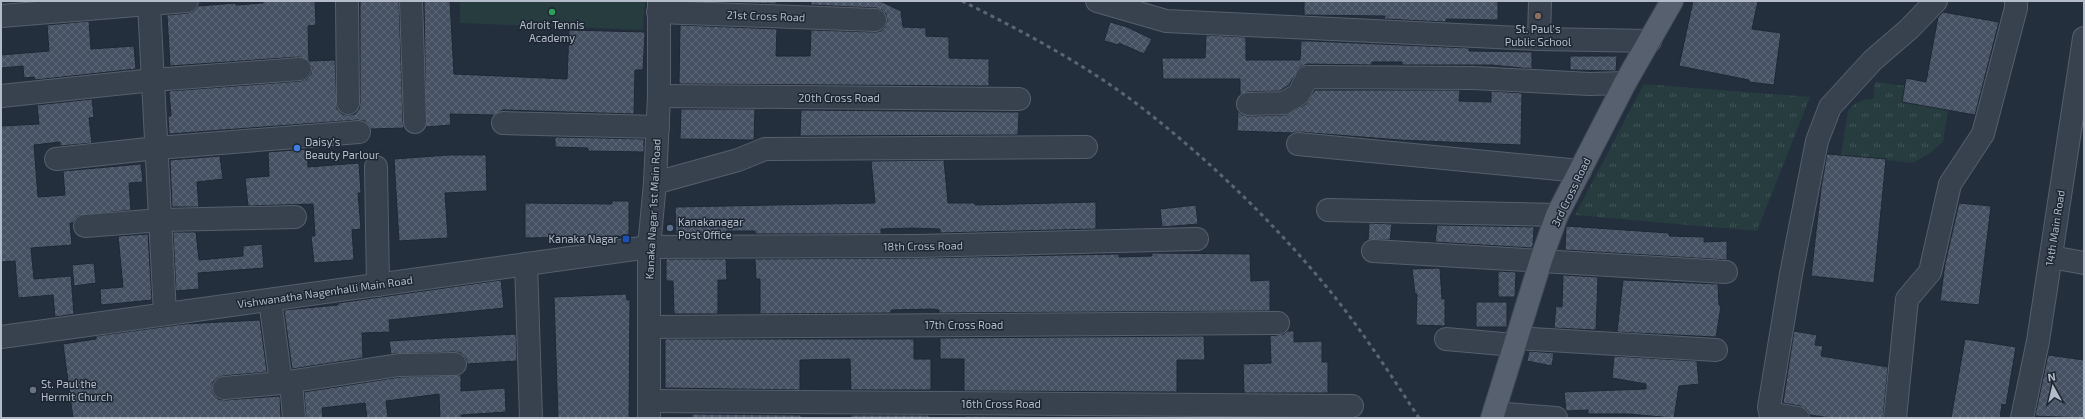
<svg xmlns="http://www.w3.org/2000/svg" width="2085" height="419" viewBox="0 0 2085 419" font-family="'Exo 2',sans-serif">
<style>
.grass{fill:url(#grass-tufts)}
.garden{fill:#263c3f}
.building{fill:url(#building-cross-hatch);stroke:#1f2835}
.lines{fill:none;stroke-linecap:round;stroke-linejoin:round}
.minor-casing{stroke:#565f6c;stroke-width:24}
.major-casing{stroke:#414a57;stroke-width:24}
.minor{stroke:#38414e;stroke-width:22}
.major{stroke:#56606e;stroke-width:22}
.rail{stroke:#5a6575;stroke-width:3;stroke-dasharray:4 4;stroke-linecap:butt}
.leisure-dot{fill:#2e9e5b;stroke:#1d2633;stroke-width:1.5}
.education-dot{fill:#8d6e63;stroke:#1d2633;stroke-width:1.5}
.shop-dot{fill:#3f7fe0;stroke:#1d2633;stroke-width:1.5}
.service-dot{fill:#5c6f8a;stroke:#1d2633;stroke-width:1.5}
.transit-dot{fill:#1a4fb4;stroke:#1d2633;stroke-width:1.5}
.worship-dot{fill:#6b7280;stroke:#1d2633;stroke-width:1.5}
.labels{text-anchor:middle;stroke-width:3;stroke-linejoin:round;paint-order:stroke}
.street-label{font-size:11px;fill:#b4bcc9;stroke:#1d2633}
.poi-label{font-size:11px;fill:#b4bcc9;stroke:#1d2633;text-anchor:start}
</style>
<defs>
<pattern id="grass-tufts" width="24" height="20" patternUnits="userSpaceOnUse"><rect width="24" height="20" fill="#263c3f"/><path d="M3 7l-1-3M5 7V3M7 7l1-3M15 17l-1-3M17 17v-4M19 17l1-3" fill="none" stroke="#435659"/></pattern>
<pattern id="building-cross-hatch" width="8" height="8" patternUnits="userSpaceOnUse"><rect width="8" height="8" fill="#455162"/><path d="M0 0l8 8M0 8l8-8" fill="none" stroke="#5d6877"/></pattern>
</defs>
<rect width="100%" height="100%" fill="#242f3e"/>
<g class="grass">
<path d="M1875,82L1905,86L1902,102L1948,110L1943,142L1930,153L1913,163L1841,155L1848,111C1855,102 1862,99 1873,99Z"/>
<path d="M1644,84L1810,97L1757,231L1575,215Z"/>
</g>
<path class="garden" d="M460,1H645L643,30L460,23Z"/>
<g class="building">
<path d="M263,1H315L316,25L308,26L309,61L299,57L170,66L167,15L188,13L194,11L198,6L236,3V5L263,3Z"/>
<path d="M360,1H399L403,122L404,128L371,129L365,121L358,120L169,134L168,116H171L169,91L301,81L307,79L311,74L312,68L309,61L335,60L337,109L342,114L348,115L355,114L359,109L360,103Z"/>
<path d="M424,1H450L454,74L567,79L569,30L645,32L643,70H635L634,114L503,110L494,115L450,114L451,125L426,127Z"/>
<path d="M715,1H777V4L715,2Z"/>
<path d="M811,1H880L901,11L903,27L926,28V36L949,37V58L989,59V86L679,84L680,25L777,29L776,56H810L811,30L875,32L881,31L885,27L887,21L886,14L882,10L876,8L811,5Z"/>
<path d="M1304,1H1498V20L1446,19V22L1384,19L1385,16L1304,15Z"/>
<path d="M1693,1H1758L1752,29L1781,33L1774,85L1749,82V80L1679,66Z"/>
<path d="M1943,12L1999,22L1975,115L1902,102L1906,78L1926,82L1938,17Z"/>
<path d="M89,21L91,49L134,46L136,69L35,80L34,77L24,78L23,66L1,68V55L49,51L47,25Z"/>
<path d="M1110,22L1127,27L1152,39L1144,54L1119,43V45L1104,41Z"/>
<path d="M1206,35L1246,37V60H1300L1301,41H1311L1469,48V51L1532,52V69L1492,65H1402V62H1372V65L1307,64L1300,67L1289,85L1280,91L1248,92L1240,95V79H1163L1162,58H1205Z"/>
<path d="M1570,56H1617L1616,71L1570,70Z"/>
<path d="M1315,90H1460L1459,101L1491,102V91L1522,93L1521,145L1400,140L1299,132L1292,133L1237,131L1238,111L1242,115L1248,116L1285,115L1306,104Z"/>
<path d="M92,99L94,117L89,118L92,143L60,146V142L34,145L38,197L65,195L63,171L141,164L143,182L129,183L131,210L78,216L73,223H70L72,245L31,248L34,279L71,276L74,314L55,317L53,295L18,298L15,261L1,262V126L39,124L37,105Z"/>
<path d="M681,109H755L754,140L680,139Z"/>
<path d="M801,110L1019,112L1018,135L800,136Z"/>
<path d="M555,137L644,139V152L588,151V148L555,147Z"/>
<path d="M307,149L308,167L359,163L361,193H358L361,229L352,230L354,260L314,263L311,236H315L313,204L248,206L245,178L269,176L268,152Z"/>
<path d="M1827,154L1886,159L1874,283L1811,276L1821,188Z"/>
<path d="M448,155H486L487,191L445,193L448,238L399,241L394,159Z"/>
<path d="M220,156L223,179L197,182L199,207H172L170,160Z"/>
<path d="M944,160L948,203H975V205L1096,202V229L940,233V229L912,228L881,229V234H755V231H726V234H676L675,207L875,203L871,161Z"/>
<path d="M612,201H629V236L525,238V203L612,204Z"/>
<path d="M1959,203L1991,206L1979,305L1940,301L1945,264Z"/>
<path d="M1196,205L1198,224L1162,227L1160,209Z"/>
<path d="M1369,223L1392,224L1390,240H1368Z"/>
<path d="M1437,225L1534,227L1533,245L1532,248L1435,242Z"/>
<path d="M1566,226L1669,233V236L1704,237V242L1727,241V260L1565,250Z"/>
<path d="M173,232H196L199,260L243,256V246L262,244L264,268L198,273L199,289L176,291Z"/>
<path d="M148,234L152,300L101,305L100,289L123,287L118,236Z"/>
<path d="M1152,253L1250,254L1251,281L1270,280V311L939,313V310L932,309L891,310V313L760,314V279H756L755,259L917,258L1119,254V257L1152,256Z"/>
<path d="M666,259H726L727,280H718V314H674L673,281H666Z"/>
<path d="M94,263L96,283L74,286L72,265Z"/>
<path d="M1440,268L1442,299H1445V326L1416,325L1417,294H1415L1412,269Z"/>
<path d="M1498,271L1516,272L1515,297H1498Z"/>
<path d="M1563,275L1598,277L1596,330L1554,328L1556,306L1562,307Z"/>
<path d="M501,280L504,308L389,320L390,332L362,333L363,358L292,369L284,310L338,305V303Z"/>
<path d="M1623,280L1718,284L1719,305L1721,306L1716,337L1617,332Z"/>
<path d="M626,294L627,300H630L629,418H558L554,297Z"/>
<rect x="1476" y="302" width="31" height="25"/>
<path d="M260,320L267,372L223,376L217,378L213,382L212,389L214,395L218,399L225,400L280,396L281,418H73L63,344L96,339V336L184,324Z"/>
<path d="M1287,331H1294V342L1322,341V362H1328V393H1244L1243,364L1271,363L1270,336L1284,334Z"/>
<path d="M1794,331L1817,335L1815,345L1823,346L1821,356L1888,367L1883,418H1831L1810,415L1806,409L1800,406L1783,403Z"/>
<path d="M516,334L517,361L467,364L466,358L461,353L455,352L391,354L389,341Z"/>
<path d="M1204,336L1205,360H1177V392L964,391V359H940V338Z"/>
<path d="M665,339H914V359H931V390H851L850,359L800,360V390L665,388Z"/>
<path d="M1965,339L2016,347L2006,405L2002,404L2000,418H1951Z"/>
<path d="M1529,351L1554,353L1552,366L1527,361Z"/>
<path d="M2048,355L2084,360V418L2035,416Z"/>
<path d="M1614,356L1697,361L1699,384L1679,386L1674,418L1628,414H1588V410L1566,411L1564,392L1646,389V384L1612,378Z"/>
<path d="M461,375V391L505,388L506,412L461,415V418H440L439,394L386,401L388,418H367L365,403L322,408L323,418H306L304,392L400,377Z"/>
<path d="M692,414L801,415V418H692Z"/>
<rect x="851" y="415" width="78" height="3"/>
<path d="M965,416L1114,417V418H965Z"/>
</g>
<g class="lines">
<g class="minor-casing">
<g id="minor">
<path d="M347,1L348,103"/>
<path d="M411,1L415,122"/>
<path d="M1097,1L1166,21L1539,39L1650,41"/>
<path d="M149,4L187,1"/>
<path d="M658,12L875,20"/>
<path d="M1,16L149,4L165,314"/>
<path d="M1539,39L1540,1"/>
<path d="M1,96L153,80L300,69"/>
<path d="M659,96L1019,99"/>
<path d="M1248,104L1284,103L1299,94L1307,77L1473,78L1590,84L1625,83"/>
<path d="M503,123L658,127"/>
<path d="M1298,144L1580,171"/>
<path d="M56,159L157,148L359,132"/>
<path d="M376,167L378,285"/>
<path d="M655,183L738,160L765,149L1086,147"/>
<path d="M1328,210L1557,215"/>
<path d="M85,226L161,220L295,217"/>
<path d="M1373,251L1726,272"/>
<path d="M2051,257L2084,263"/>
<path d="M526,264L531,418"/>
<path d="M270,300L281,383"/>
<path d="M649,327L1278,323"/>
<path d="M1,337L649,247L917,246L1197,239"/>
<path d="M1516,338L1716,350"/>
<path d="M1446,339L1514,345"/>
<path d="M291,382L294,418"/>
<path d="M224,388L281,383L399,365L455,364"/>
<path d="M649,401L1352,406"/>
<path d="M1494,413L1556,418"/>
<path d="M649,418V247L655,183L659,96V1"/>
<path d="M1798,418L1774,414L1770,412L1769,407L1791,274L1817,141L1830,107L1873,60L1909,29L1936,1"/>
<path d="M1895,418L1907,299L1930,272L1950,184L1983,134L2016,8V1"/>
<path d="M2022,418L2038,341L2084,38"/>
</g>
</g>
<g class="major-casing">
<path id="major" d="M1492,418L1541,260L1557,215L1625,83L1672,1"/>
</g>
<use href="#minor" class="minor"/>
<use href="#major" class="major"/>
<path class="rail" d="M962,1C1026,33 1090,67 1146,111C1215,165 1279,228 1334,296C1365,335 1392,377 1419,418"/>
</g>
<circle class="leisure-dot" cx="552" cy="12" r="4"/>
<circle class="education-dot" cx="1538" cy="16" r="4"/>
<circle class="shop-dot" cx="297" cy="148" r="4"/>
<circle class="service-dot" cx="670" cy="228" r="4"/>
<rect class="transit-dot" x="622" y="235" width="8" height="8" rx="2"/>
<circle class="worship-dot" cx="33" cy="390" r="4"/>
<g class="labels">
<g class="street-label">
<text transform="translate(766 16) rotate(2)" y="4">21st Cross Road</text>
<text x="839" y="102">20th Cross Road</text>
<text transform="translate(1571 192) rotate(-64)" y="4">3rd Cross Road</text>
<text transform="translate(653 209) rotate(-87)" y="4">Kanaka Nagar 1st Main Road</text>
<text transform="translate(2055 228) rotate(-81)" y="4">14th Main Road</text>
<text transform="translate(923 246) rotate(-1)" y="4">18th Cross Road</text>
<text transform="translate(325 292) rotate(-8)" y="4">Vishwanatha Nagenhalli Main Road</text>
<text x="964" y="329">17th Cross Road</text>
<text x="1001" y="408">16th Cross Road</text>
</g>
<g class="poi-label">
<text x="552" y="29" text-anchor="middle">Adroit Tennis<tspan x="552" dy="13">Academy</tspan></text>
<text x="1538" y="33" text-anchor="middle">St. Paul's<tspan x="1538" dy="13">Public School</tspan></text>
<text x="305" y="146">Daisy's<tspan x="305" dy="13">Beauty Parlour</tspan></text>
<text x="678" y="226">Kanakanagar<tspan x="678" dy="13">Post Office</tspan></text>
<text x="618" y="243" text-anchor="end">Kanaka Nagar</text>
<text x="41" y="388">St. Paul the<tspan x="41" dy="13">Hermit Church</tspan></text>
</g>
</g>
<rect width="2085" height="419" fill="none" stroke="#b4bcc9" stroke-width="4"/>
<g transform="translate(2053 387) rotate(352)" stroke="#1d2633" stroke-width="3" paint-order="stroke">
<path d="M0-3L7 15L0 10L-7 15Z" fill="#b4bcc9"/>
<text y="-6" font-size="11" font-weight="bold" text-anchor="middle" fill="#b4bcc9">N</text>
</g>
</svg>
